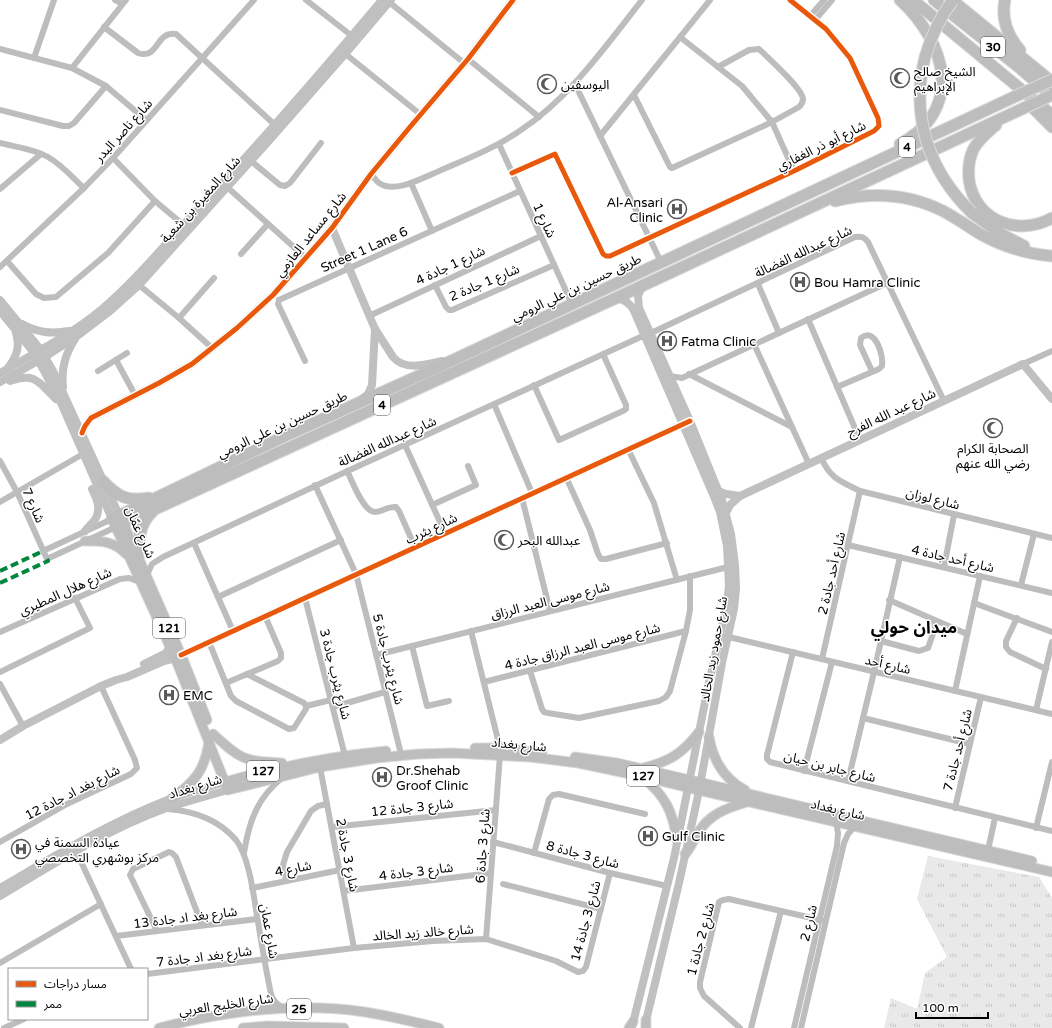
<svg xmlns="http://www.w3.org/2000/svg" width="1052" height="1028" viewBox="0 0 1052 1028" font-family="'Varela Round','Noto Sans Arabic',sans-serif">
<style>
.park{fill:url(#park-tufts)}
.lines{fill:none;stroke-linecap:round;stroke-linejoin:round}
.primary-casing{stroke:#dbdbdb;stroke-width:11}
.highway-casing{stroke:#dbdbdb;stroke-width:13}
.street{stroke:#bdbdbd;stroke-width:6}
.secondary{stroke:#c0c0c0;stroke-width:8}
.primary{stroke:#bdbdbd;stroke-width:9}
.highway{stroke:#bdbdbd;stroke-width:11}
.highway-bridge-casing{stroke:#dbdbdb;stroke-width:13;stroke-linecap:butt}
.highway-bridge{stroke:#bdbdbd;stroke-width:11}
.quiet{stroke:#00873e;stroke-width:4;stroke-dasharray:8 4;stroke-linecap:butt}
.cycleway-casing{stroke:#fff;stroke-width:8}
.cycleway{stroke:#e8590c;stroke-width:5}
.labels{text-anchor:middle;stroke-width:3;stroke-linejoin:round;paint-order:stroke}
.shield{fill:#fff;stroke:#4c4c4c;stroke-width:1}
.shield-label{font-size:12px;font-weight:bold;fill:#000}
.poi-label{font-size:13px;fill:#000;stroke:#fff;text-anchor:start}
.street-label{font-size:13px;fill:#000;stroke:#fff}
.district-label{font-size:17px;font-weight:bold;fill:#000;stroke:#fff}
</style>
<defs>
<pattern id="park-tufts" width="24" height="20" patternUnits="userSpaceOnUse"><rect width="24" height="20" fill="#e9e9e9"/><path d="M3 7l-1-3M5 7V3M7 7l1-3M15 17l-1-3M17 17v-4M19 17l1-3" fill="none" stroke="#c6c6c6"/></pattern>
</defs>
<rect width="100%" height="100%" fill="#fff"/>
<path class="park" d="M928,856L1039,877L1052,898V1028H884L891,998L917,1009L925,973L947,957L917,899Z"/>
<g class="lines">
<g class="primary-casing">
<g id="primary">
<path d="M121,518L182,657L207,720"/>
<path d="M113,521L176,660L228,790L320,767L377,758L418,754L452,753L530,757L578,763L640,776L706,792L1052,872"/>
<path d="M85,541C102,541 114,541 126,554"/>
<path d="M213,734C241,760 244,761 282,763"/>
<path d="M709,737C713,760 724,779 745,790"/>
<path d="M475,748H500L542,752"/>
<path d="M575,757L617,763L707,784L1032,861"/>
<path d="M643,768C669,762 683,753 699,732"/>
<path d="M643,778C665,795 673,812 677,840"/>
<path d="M225,782C278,767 332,756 386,751"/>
<path d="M172,798C195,782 205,770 209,741"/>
<path d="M685,854C691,848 693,840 698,833C709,814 727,808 747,802"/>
<path d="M646,1020V1028"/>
<path d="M159,1028C225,1011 296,1002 365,1012C390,1016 415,1022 439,1028"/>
<path d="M243,1028L268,1026L344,1028"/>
<path d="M629,1028L633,1022"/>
</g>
</g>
<g class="highway-casing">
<g id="highway">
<path d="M913,0L1052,115"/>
<path d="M934,0L1021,69L1052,96"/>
<path d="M952,0L1052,82"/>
<path d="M1005,0C1001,19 1007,35 1020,50"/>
<path d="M1030,105L1052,127"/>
<path d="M996,125C988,132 978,140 973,150C969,159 968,170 969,180C975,221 1018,237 1052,218"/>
<path d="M900,144C965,109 946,42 900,0"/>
<path d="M835,201C871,192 909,194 943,211C956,218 969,227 982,235C1004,247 1027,254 1052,256"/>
<path d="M972,213L1001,234L1024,246"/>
<path d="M103,481C119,498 127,501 149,498"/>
<path d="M112,519L285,436L436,368L1014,97"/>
<path d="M116,527L616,298L1024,108"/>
<path d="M138,559C138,541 139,524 153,511"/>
</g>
</g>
<g class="street">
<path d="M115,0L122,4"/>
<path d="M306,0L352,36"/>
<path d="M389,2L464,63"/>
<path d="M810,16L824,0"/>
<path d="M815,20L832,0"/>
<path d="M104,27L138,53C159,60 155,31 176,34L275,125"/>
<path d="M680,37L742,86L772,122L794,171"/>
<path d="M0,49L72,68L106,86L146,120"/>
<path d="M343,52L420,114"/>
<path d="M34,58L54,0"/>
<path d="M468,59L539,117"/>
<path d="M72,68L126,0"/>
<path d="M575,84L661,262"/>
<path d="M634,95L670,167L672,168L772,122L799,107C801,105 803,102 803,99C802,88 768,58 759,49L749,50L718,67"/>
<path d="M0,110L63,126H69L74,123L106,86"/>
<path d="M600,136L710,0"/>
<path d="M0,143C16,147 34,149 48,157C62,165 73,178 84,188"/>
<path d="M499,144L572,304"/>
<path d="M113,158L155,201L186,227"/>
<path d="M251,161L280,185L285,186L290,183L321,143"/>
<path d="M512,173L555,154L603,254L606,256H610L794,171L874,131L879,126L878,118L850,58L826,29L790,0"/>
<path d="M371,174C374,177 376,181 379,183C395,194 422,178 437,172C464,160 493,149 518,132C568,100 606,46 642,0"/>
<path d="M411,183L432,231"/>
<path d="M227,187L306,258"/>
<path d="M0,189L41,154"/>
<path d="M241,254L268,224"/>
<path d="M7,261L36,294L44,298L56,297L108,253L155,201"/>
<path d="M0,267L84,188L113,158L254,0"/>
<path d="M758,284L779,333"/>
<path d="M139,285L179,318L212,348"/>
<path d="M435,285L446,307L449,310H452L554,265"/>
<path d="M279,300L520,191"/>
<path d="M279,300L278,304L305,361"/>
<path d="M369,316L541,236"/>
<path d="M179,318L214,278"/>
<path d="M808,319L860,440"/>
<path d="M651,333L855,237C862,236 864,237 868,242L944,401"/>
<path d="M754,344L809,464"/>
<path d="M116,360L135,395"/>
<path d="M1023,364L1052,351"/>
<path d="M98,371L127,353"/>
<path d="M689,374L792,427"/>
<path d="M670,376L682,378L887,283"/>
<path d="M534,385L559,440L623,411L626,409V405L603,354"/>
<path d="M837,387L879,369L882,366C884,356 875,326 861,338L860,345L872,371"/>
<path d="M494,404L532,493"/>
<path d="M405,445L445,533"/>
<path d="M628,449L654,503L677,580"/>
<path d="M821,458C831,479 840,481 860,491L1052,538"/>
<path d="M0,461L17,492L47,559L116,527"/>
<path d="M347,471C352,480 363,512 375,512C382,512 388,506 396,507L399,511L415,547"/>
<path d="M566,477L590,530L598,554L601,559H606L667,543"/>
<path d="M315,485L356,574L400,750"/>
<path d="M522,498L550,611"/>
<path d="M0,502L83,454"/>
<path d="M432,505L476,485L468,466"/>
<path d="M194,543L233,631"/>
<path d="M848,545L1052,593"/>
<path d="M43,551L112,519"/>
<path d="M944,567L954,515"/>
<path d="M146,577L152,564L163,557L341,474L645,335"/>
<path d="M1021,585L1034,534"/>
<path d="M218,597L341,540"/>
<path d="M305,598L345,756"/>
<path d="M889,600L967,634"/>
<path d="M974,603L1052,632"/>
<path d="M1017,618L1006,641V647L1010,652L1046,669"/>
<path d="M471,631L500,748"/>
<path d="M0,632L120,579L129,578L140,582"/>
<path d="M725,636L1052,714"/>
<path d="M881,641L919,651L928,648L935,628L934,620"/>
<path d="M209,642L231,696L236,701L289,729L294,728L306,709V706"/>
<path d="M412,646L427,706L449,701"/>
<path d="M793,652L767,755V759L770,762L1052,831"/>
<path d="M181,655L686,422"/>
<path d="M376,655L728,567"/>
<path d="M822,659L860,491"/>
<path d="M530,671L542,709L544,712L548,713L579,718L659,701L666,697L670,691L686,631L690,610V576"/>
<path d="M0,672L90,628L75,598"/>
<path d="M247,674L304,703L306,706"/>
<path d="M484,682L686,631"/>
<path d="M226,683L278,661L281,658V653L265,616"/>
<path d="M0,684L23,726"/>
<path d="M955,691L980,576"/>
<path d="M306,706L331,700"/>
<path d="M333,707L385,692"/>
<path d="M1036,710L1052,642"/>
<path d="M863,718L970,744"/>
<path d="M320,767L354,948"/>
<path d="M804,771L832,662"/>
<path d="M848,781L874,672L900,557"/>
<path d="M955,808L981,697"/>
<path d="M168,809C193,811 219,820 236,840C250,858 254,899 258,922C262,946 266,970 271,994C273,1001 277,1004 283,1008"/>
<path d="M332,827L496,810"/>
<path d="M1036,828L1052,762"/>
<path d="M0,842L67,804L131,774L137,768L135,760L101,686"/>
<path d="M493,842L610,873L667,886"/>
<path d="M988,850L995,818"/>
<path d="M76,851L131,969"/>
<path d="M244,853C249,822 257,798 282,778"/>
<path d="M534,853L549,799L553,795L559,794L645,814"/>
<path d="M286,880L283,865L287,852L311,811L318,806L327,804"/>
<path d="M503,884L601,909"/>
<path d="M252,888L340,870"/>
<path d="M344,891L491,873"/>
<path d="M157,931L130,875L133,869L169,852L172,853L176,857L202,925"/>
<path d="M116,936L257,919"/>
<path d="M486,939L500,755"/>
<path d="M0,963L101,904"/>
<path d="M147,974L354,948L433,941L486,939L556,961L578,972L583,971L586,967L610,873"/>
<path d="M4,1028L24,1019"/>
<path d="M740,1028L704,996L700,988V982L719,902L723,900L729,899L825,921"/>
<path d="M751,1028L781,911"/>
<path d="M794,1028L837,846L838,833L836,822"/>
<path d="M801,1028L844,843L848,834L854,827"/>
</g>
<g class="secondary">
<path d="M332,228L375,329L393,357C405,371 426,365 442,361"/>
<path d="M642,287L638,296L639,308L690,421L722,500L731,534L735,565L736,588L734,609L722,663L699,791L679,883L645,1025"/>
<path d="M616,298C624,299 630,303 634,311L715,499L720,512L727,546L729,586L727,604L708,687L674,858L632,1027"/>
<path d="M0,300L41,350L53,371L119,515"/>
<path d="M0,311L35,354L42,367L61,403L112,519"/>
<path d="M22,324C38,333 52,334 69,331"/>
<path d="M8,368C17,356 20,347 16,333"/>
<path d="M0,373C35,353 71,335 102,309C134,282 160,250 188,220C255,149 319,75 382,0"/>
<path d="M10,381C37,372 39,383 56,399"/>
<path d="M0,382L45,357L77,336L110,311L139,285L266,144L345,54L391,0"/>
<path d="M63,387C61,369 65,354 75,339"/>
<path d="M362,399L368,394L372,385L375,329"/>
<path d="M82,433L85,426L91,418L159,383L192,364L237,328L273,295L332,228L371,174L410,127L468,59L513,0"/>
<path d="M718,491L726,494L740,496"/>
<path d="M726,513L730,505L740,496L1023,364L1052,399"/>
<path d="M85,531C88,527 91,524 94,521C102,510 97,499 92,489"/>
<path d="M144,664L166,653L170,646"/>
<path d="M0,740L23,726L101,686L116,680L127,677L164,661L172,659L176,660"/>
<path d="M0,888C55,856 110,822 170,799C187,792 207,788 225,782"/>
<path d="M0,896C52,865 106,830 164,809C185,802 207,796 228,790"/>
</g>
<use href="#primary" class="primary"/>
<use href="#highway" class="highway"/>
<g class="highway-bridge-casing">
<g id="highway-bridge">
<path d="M953,0C940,17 931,37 925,57C910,117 929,171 972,213"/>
<path d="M1014,97L1052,80"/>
<path d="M1024,108L1052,95"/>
</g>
</g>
<use href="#highway-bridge" class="highway-bridge"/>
<g class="quiet">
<path d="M0,571L43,551"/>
<path d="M0,583L48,561L47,559"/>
</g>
<g class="cycleway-casing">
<g id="cycleway">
<path d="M512,173L555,154L603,254L606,256H610L794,171L874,131L879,126L878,118L850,58L826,29L790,0"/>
<path d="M82,433L85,426L91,418L159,383L192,364L237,328L273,295L332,228L371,174L410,127L468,59L513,0"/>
<path d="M181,655L690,421"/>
</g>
</g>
<use href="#cycleway" class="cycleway"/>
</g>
<defs>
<g id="mosque-ring" transform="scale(1)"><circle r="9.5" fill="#fff" stroke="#595959" stroke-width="1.5"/><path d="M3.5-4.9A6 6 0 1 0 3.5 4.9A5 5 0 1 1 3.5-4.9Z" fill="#595959"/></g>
<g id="hospital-ring" transform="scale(1)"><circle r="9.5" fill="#fff" stroke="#595959" stroke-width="1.5"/><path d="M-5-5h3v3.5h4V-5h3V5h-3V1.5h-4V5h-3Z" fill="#595959"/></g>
</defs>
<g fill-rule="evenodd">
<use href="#mosque-ring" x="900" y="78"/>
<use href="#mosque-ring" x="547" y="84"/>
<use href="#hospital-ring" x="677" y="209"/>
<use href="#hospital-ring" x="800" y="282"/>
<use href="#hospital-ring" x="667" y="341"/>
<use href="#mosque-ring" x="993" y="428"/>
<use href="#mosque-ring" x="504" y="540"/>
<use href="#hospital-ring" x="169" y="695"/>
<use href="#hospital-ring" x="382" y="777"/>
<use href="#hospital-ring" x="648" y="836"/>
<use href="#hospital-ring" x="21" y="849"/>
</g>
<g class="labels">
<g class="shield">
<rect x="981" y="37" width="24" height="20" rx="3"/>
<rect x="899" y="137" width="16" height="20" rx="3"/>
<rect x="374" y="395" width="16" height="20" rx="3"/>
<rect x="153" y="618" width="32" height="20" rx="3"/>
<rect x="247" y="761" width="32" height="20" rx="3"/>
<rect x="627" y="766" width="32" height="20" rx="3"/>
<rect x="287" y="999" width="24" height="20" rx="3"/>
</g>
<g class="shield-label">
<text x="993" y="51">30</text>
<text x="907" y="151">4</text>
<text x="382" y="409">4</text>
<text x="169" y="632">121</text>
<text x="263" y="775">127</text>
<text x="643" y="780">127</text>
<text x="299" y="1013">25</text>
</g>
<g class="poi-label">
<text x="914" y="76">الشيخ صالح<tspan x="914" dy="15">الإبراهيم</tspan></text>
<text x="561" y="89">اليوسفين</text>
<text x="663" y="207" text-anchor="end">Al-Ansari<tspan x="663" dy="15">Clinic</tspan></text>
<text x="814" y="287">Bou Hamra Clinic</text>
<text x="681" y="346">Fatma Clinic</text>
<text x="993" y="453" text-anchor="middle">الصحابة الكرام<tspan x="993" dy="15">رضي الله عنهم</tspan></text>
<text x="518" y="545">عبدالله البحر</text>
<text x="183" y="700">EMC</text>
<text x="396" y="775">Dr.Shehab<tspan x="396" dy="15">Groof Clinic</tspan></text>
<text x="662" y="841">Gulf Clinic</text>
<text x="35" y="847">عيادة السمنة في<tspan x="35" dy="15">مركز بوشهري التخصصي</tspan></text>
</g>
<g class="street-label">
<text transform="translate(123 130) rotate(-48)" y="5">شارع ناصر البدر</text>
<text transform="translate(821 145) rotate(-26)" y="5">شارع أبو ذر الغفاري</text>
<text transform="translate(200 199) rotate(-48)" y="5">شارع المغيرة بن شعبة</text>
<text transform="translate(545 220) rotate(65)" y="5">شارع 1</text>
<text transform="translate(310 234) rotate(-51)" y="5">شارع مساعد العازمي</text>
<text transform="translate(364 249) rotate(-24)" y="5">Street 1 Lane 6</text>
<text transform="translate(803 251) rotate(-25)" y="5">شارع عبدالله الفضالة</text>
<text transform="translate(450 265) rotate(-25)" y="5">شارع 1 جادة 4</text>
<text transform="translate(484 282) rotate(-23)" y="5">شارع 1 جادة 2</text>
<text transform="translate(576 287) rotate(-25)" y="5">طريق حسين بن علي الرومي</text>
<text transform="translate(891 412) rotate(-25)" y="5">شارع عبد الله الفرج</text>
<text transform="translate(282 424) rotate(-25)" y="5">طريق حسين بن علي الرومي</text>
<text transform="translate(387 441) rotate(-24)" y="5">شارع عبدالله الفضالة</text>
<text transform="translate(933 498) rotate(14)" y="5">شارع لوزان</text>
<text transform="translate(34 505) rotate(66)" y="5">شارع 7</text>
<text transform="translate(431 528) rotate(-25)" y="5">شارع يثرب</text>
<text transform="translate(141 532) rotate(66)" y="5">شارع عمّان</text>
<text transform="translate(953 558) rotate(13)" y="5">شارع أحد جادة 4</text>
<text transform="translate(831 573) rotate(-77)" y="5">شارع أحد جادة 2</text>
<text transform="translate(65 591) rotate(-24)" y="5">شارع هلال المطيري</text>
<text transform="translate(550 600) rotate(-14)" y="5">شارع موسى العبد الرزاق</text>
<text transform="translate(582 646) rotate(-14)" y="5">شارع موسى العبد الرزاق جادة 4</text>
<text transform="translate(713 649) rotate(-80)" y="5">شارع حمود زيد الخالد</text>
<text transform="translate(389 659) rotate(76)" y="5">شارع يثرب جادة 5</text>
<text transform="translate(888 664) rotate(13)" y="5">شارع أحد</text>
<text transform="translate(336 674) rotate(76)" y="5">شارع يثرب جادة 3</text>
<text transform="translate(519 744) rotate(5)" y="5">شارع بغداد</text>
<text transform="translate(957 750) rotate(-76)" y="5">شارع أحد جادة 7</text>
<text transform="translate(830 766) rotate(14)" y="5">شارع جابر بن حيان</text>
<text transform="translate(195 786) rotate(-17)" y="5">شارع بغداد</text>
<text transform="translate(72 792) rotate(-27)" y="5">شارع بغد اد جادة 12</text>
<text transform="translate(412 807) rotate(-6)" y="5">شارع 3 جادة 12</text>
<text transform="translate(838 809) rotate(13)" y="5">شارع بغداد</text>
<text transform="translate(482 846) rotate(-86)" y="5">شارع 3 جادة 6</text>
<text transform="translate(583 854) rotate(15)" y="5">شارع 3 جادة 8</text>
<text transform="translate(348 855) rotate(79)" y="5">شارع 3 جادة 2</text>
<text transform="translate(293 868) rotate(-11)" y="5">شارع 4</text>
<text transform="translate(416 871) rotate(-7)" y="5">شارع 3 جادة 4</text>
<text transform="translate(185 917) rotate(-7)" y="5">شارع بغد اد جادة 13</text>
<text transform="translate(585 921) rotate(-75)" y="5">شارع 3 جادة 14</text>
<text transform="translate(808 923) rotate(-77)" y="5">شارع 2</text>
<text transform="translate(270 931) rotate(80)" y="5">شارع عمان</text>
<text transform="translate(423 932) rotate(-4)" y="5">شارع خالد زيد الخالد</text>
<text transform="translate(700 939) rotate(-75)" y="5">شارع 2 جادة 1</text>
<text transform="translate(204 956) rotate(-7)" y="5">شارع بغد اد جادة 7</text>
<text transform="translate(226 1004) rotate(-8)" y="5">شارع الخليج العربي</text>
</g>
<g class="district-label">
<text x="914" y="633">ميدان حولي</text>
</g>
</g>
<rect x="8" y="968" width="140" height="52" fill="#ffffff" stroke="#999999"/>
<rect x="16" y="981" width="20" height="6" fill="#e8590c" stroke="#999999"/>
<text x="44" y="988" font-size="12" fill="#000000">مسار دراجات</text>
<rect x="16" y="1001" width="20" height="6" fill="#00873e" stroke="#999999"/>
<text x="44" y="1008" font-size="12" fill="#000000">ممر</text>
<path d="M916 1012v6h72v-6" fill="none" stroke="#000000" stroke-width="2"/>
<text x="922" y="1012" font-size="12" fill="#000000" stroke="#ffffff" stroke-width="3" paint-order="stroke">100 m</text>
</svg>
